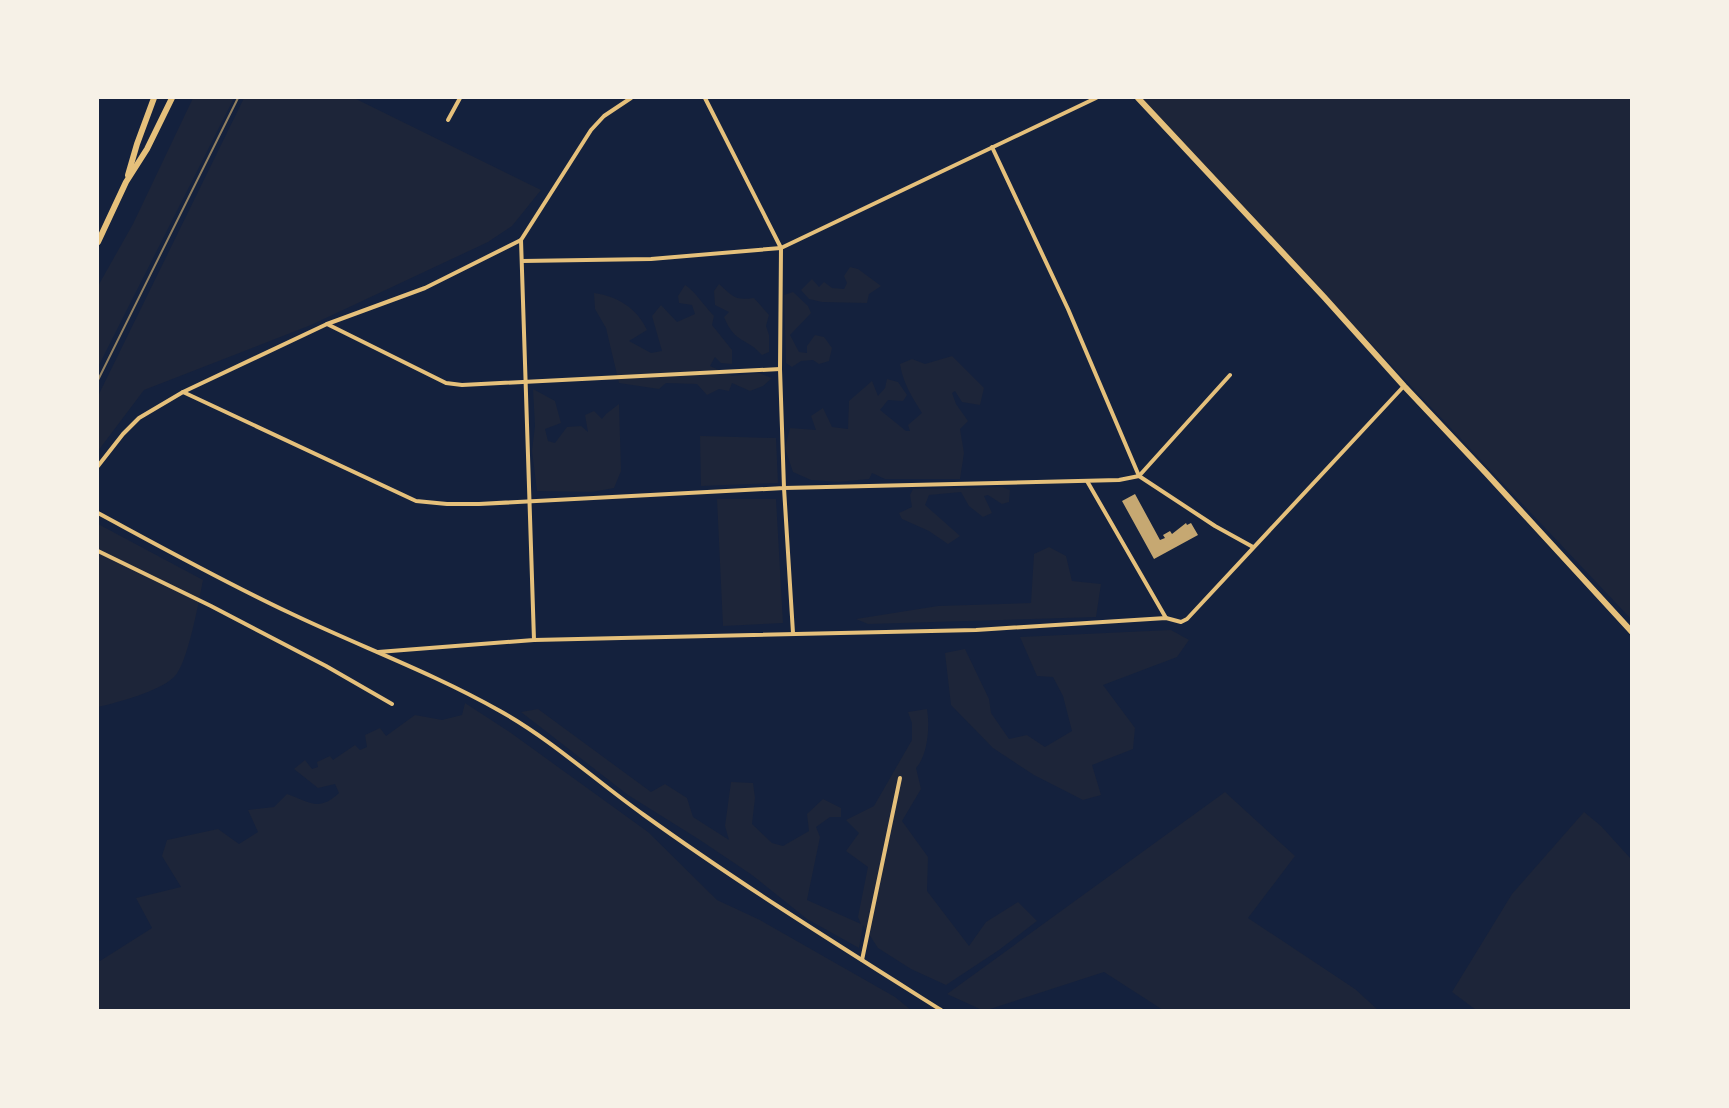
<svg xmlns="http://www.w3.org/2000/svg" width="1729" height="1108" viewBox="0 0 1729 1108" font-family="Mulish,sans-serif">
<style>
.green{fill:#1d2539}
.building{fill:#c6a872}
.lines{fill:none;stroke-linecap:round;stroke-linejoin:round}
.minor{stroke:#e5c07b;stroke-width:4}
.trunk{stroke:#e5c07b;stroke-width:6}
.rail{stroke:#918062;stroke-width:2}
</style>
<rect width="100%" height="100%" fill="#14213d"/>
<g class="green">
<path d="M193,98H234L98,367V286L133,224Z"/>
<path d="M244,98H354L541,190L512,226L488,242L311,325L144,390L98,451V396Z"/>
<path d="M1139,98H1631V619Z"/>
<path d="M850,267L858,269L881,286L869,294L867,303L822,302L809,299L801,290L812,279L819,287L824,282L832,288L844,289L847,283L844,276Z"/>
<path d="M719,284C733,296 734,301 754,298L769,315L766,326L769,335V352L762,355C746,337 735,344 724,317L729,312L715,305L714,291Z"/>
<path d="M685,285C692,288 707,309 714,316L712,325L732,350V364L721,363L715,357L710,366L732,376L759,373L772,378L763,386L750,391L732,383L729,391L719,389L707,395L697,384L666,383L659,389L619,383L606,328L595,309L594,293C617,296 637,308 647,330L629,341L651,353L662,351L652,316L661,305L677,322L695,314L692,305L679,303L678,296Z"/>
<path d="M793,292L808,306L811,313L790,335L799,352L807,353V346L815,335L824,337L832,348L829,361L819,364L813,360L801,361L792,367L786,363L784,295Z"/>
<path d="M952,356L984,388L980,405L962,402L955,391L952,393L956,404L968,421L960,429L964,453L960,479H885L872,473L869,479L838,482L811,480L793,472L785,448L790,428L816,430L811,416L823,408L832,427L848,429L849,401L872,381L878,396L885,388L887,379L898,382L907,395L903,401L888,400L880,410L906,431H910L908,425L922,413C912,397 903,383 900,364L912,359L925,364Z"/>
<path d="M533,389L555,401L561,423L545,429L548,441L555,443L567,427L581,426L588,432L585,415L594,411L602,419L606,414L619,404L621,471L614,488L592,492L537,491L532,451L535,426Z"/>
<path d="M700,436L776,438L778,483L701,486Z"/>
<path d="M1002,487L1010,490L1009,502L1002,504L988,495L984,496L992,513L983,517L969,506L961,492L929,495L925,505L960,536L948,544L929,531L902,519L899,513L912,507L910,495L913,489Z"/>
<path d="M717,499H776L783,623L723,626Z"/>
<path d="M98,524L203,580C199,600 188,664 174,677C158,692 119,702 98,707Z"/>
<path d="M1049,547L1066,556L1072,581L1101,584L1096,617L868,624L856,619L938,606L1031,603L1034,554Z"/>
<path d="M1171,630L1189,640L1177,657L1103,685L1135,728L1133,749L1092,765L1101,795L1083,800L1034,775L993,748L951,705L945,653L965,649L989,699L991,713L1009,739L1027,735L1045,747L1072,731L1063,696L1053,677L1037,676L1020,637Z"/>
<path d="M465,703L511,733L648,832L717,900L760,920L895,997L911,1010H98V958L100,961L152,928L136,898L181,887L162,856L167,840L218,829L239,844L258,832L248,810L274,807L287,794C310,802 319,812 339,793L335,784L318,788L294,769L305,760L312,769L318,767L317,762L330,756L333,760L355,745L360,750L367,747L365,735L380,728L386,736L415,715L442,720L462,715Z"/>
<path d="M538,709L651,792L665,784L687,798L693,817L729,840L725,826L731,782L753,783L755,798L752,824L772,843L783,846L809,831L807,814L823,799L841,808V817H830L816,827L820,837L807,900L861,924L858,917L868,867L846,851L859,833L846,820L874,806L912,740V723L908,712L927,709C930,726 928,755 916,768L921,789L902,821L928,857L927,891L969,946L986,922L1018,902L1037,921L999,950L946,985L911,969L878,948L863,925L859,948L807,919L752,875L700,840L628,795L521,712Z"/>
<path d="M1225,792L1295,856L1248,918L1355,989L1378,1010H1163L1104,972L987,1010H982L947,994Z"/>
<path d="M1584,812L1601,826L1631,859V1010H1476L1452,992L1512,894Z"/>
</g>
<path class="building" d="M1135,494L1160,540L1165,538L1163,535L1170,531L1172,534L1186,523L1187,525L1191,523L1198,535L1154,559L1122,501Z"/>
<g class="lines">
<g class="minor">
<path d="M448,120L460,98"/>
<path d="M992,147L1068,309L1139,476L1215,526L1253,547"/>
<path d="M522,261L651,259L781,248L705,98"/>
<path d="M327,324L446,383L462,385L780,369"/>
<path d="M183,392L416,501L447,504H479L784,488L780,369L781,248L1096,98"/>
<path d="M98,466L123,434L139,418L183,392L327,324L425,288L521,240L591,130L604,116L631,98"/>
<path d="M1087,481L1166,618"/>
<path d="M98,513C161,547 224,582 290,613C359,646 433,673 500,711C552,740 596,781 644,815C740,884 841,947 941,1010"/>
<path d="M98,551L211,606L326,666L392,704"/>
<path d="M793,633L784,488L1119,480L1139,476L1230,375"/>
<path d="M534,640L976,630L1166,618L1181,622L1187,619L1404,386"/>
<path d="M378,652L534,640L521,240"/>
<path d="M862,960L900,778"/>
</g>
<g class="trunk">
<path d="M1138,98L1324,297L1404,386L1486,473L1632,632"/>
<path d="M128,175L137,144L154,98"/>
<path d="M98,242L126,182L147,149L172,98"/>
</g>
<path class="rail" d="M98,380L238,98"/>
</g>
<rect width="1729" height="1108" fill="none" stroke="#f6f1e7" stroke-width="198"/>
</svg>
